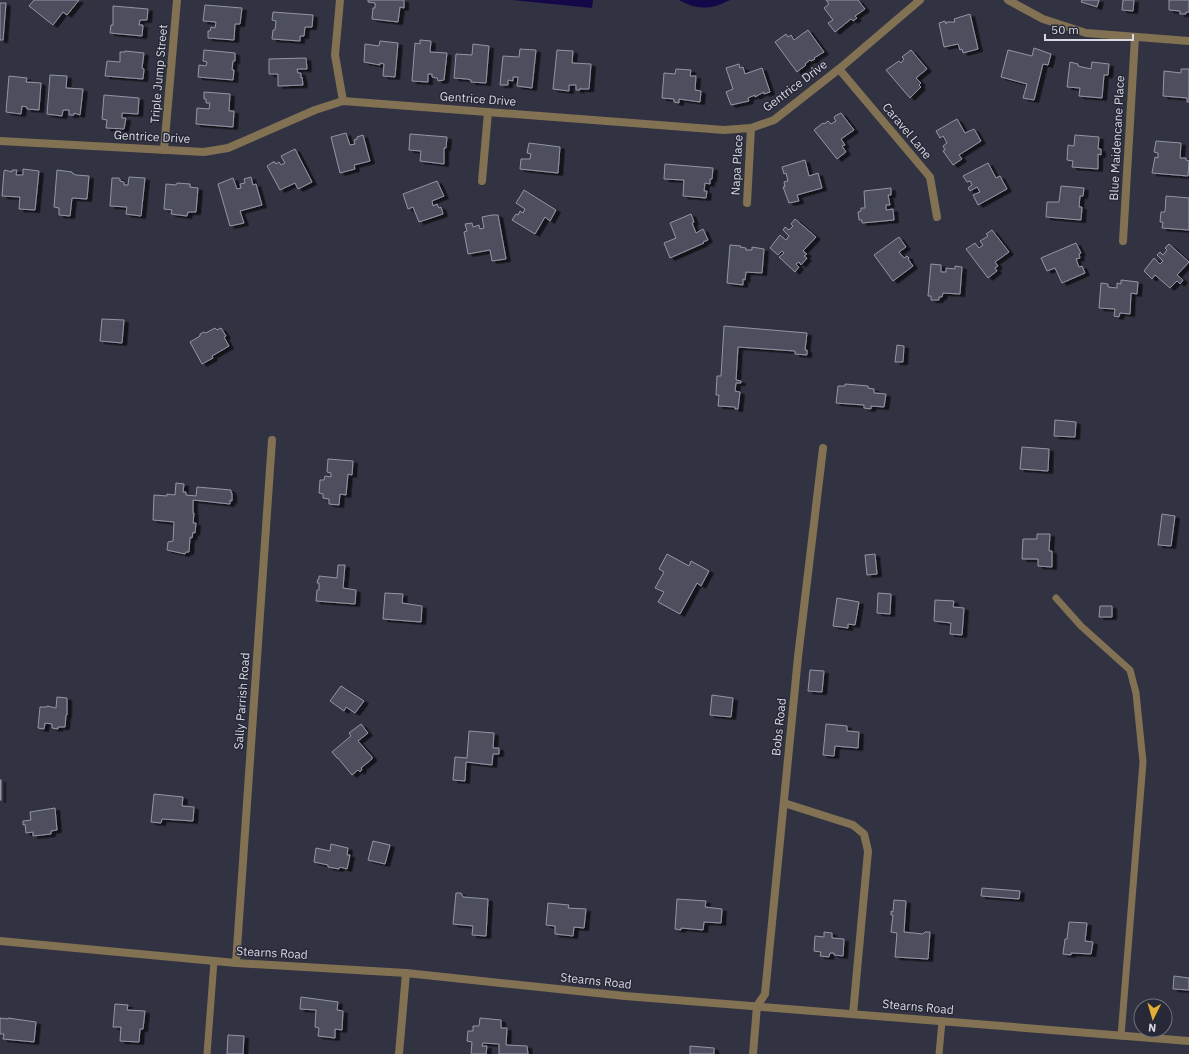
<svg xmlns="http://www.w3.org/2000/svg" width="1189" height="1054" viewBox="0 0 1189 1054" font-family="'IBM Plex Sans',sans-serif">
<style>
.water{fill:#150849}
.building{fill:#4d4f5f;stroke:#9395a7;filter:url(#shadow)}
.lines{fill:none;stroke-linecap:round;stroke-linejoin:round}
.service{stroke:#827253;stroke-width:7}
.minor{stroke:#827253;stroke-width:8}
.labels{text-anchor:middle;stroke-width:3;stroke-linejoin:round;paint-order:stroke}
.street-label{font-size:12px;fill:#d8dae3;stroke:#282938}
</style>
<defs>
<filter id="shadow"><feDropShadow dx="4.5" dy="2.5" stdDeviation="0" flood-color="#0009"/></filter>
</defs>
<rect width="100%" height="100%" fill="#323342"/>
<g class="water">
<path d="M512,0H593L592,8Z"/>
<path d="M679,0H730C711,10 697,10 679,0Z"/>
</g>
<g class="building">
<path d="M34,0H79L67,15L63,12L53,25L29,6Z"/>
<path d="M368,0H404V8L400,7L398,22L372,19L373,8H375V3L368,2Z"/>
<path d="M826,0H858L865,9L855,16L857,18L853,21L851,19L835,32L828,23L833,20L824,8L829,4Z"/>
<path d="M1082,0H1099L1097,7L1081,2Z"/>
<path d="M1123,0H1134L1133,11L1122,10Z"/>
<path d="M1169,0H1189V12H1186V14H1180V11L1169,10Z"/>
<path d="M0,3H6L3,40H0Z"/>
<path d="M205,5L242,8L240,24H235L234,40L208,38V31H210L211,27L215,28L216,22L203,21Z"/>
<path d="M113,6L148,9L147,20H140L139,25H143L142,36L110,33L111,25H113Z"/>
<path d="M273,12L313,15L312,27H305L304,36H300V41L272,39L273,30H275L276,21L272,20Z"/>
<path d="M970,14L978,49L963,53L962,49L960,50L958,44L944,47L939,23L945,21L946,24L947,22H955L954,19Z"/>
<path d="M808,30L824,52L814,58L815,59L811,61L810,60L805,64L806,65L797,72L775,42L786,34L788,37L791,35L794,40Z"/>
<path d="M420,40L431,41L430,52L447,53L444,80L438,81L437,78L432,77V74H428V82L412,81L415,43L420,44Z"/>
<path d="M380,41L398,43L395,77L383,76L384,64L380,63V65L364,62L365,44L379,46Z"/>
<path d="M473,44L489,46L486,83L471,82V80L467,79L454,78L456,54L472,55Z"/>
<path d="M1034,48L1051,54L1048,65L1043,64L1034,100L1023,98L1027,84L1001,77L1008,50L1032,56Z"/>
<path d="M520,49L536,50L532,88L517,86L518,77H513V81L508,80V85H500L503,56L519,57Z"/>
<path d="M204,50L235,53V61H233L232,70H234L233,80L198,77L199,65L206,66L207,62L203,61Z"/>
<path d="M557,50L573,51L572,63L591,64L589,89H582L580,88V90H576V85H569V91L553,89Z"/>
<path d="M911,50L927,69L916,78L921,83L919,85L921,87L910,98L886,70L899,61L901,63L904,59L902,57Z"/>
<path d="M125,51L144,53L142,68L144,69L143,79L105,76L107,61L120,62V52H125Z"/>
<path d="M306,58L307,69H297L298,73H301V78L302,77L303,85L278,86V74H269V59Z"/>
<path d="M1070,62L1078,64V66L1091,69L1092,62L1109,64L1108,75H1104L1102,98L1079,96L1080,88L1067,87Z"/>
<path d="M739,64L740,68L743,67L745,74L762,68L770,92L764,94V92L755,97V95L748,98L749,101L731,105L726,92L733,89L726,68Z"/>
<path d="M676,69L691,70L690,76H696L695,90L701,91L700,102L679,99V103L674,102V99L662,98L664,73L675,74Z"/>
<path d="M1181,69H1189V102H1187V98L1163,96L1164,71L1181,73Z"/>
<path d="M50,75L67,76L66,88L83,89L80,115L74,113V115H69V110H63L62,116L47,114Z"/>
<path d="M9,76L27,78L26,82L41,83L39,110L27,109V107L22,106L21,114L6,112Z"/>
<path d="M204,92L230,94L229,111H234L233,127L196,124L197,108L209,109L210,103H206V99H204Z"/>
<path d="M104,95L139,98L138,114L122,113V118H126L124,129L106,128L107,120L102,119Z"/>
<path d="M841,113L854,130L841,139L845,145L842,146L846,152L837,159L814,130L823,123L824,124L828,121L831,124L836,121L834,118L835,116Z"/>
<path d="M957,119L965,133L974,129L981,141L959,155L962,159L953,165L943,151L945,150L943,146L947,143L943,136L940,138L936,131Z"/>
<path d="M346,133L350,145L355,144L354,140L357,139V137L363,135L370,161L354,165L355,169L340,173L331,137Z"/>
<path d="M410,134L447,137L446,148H444V164L420,161L421,151L409,150Z"/>
<path d="M1075,135L1099,137L1098,149H1101V155L1098,154V169L1072,167L1073,161L1067,160L1068,145L1074,146Z"/>
<path d="M1156,141L1181,143L1180,158H1186V160L1189,161L1188,176L1152,173L1155,157L1158,158V153L1154,152Z"/>
<path d="M529,143L560,147L558,173L520,169L521,159H530L531,154L527,153Z"/>
<path d="M295,149L312,182L298,189L295,183L280,190L267,166L273,162H275L276,164L279,162L281,165L285,163L281,156Z"/>
<path d="M805,160L809,176L818,173L822,188L797,195L799,201L789,203L783,187H785L784,182L788,181L786,173L784,174L782,167Z"/>
<path d="M988,163L996,178L1000,176L1007,189L978,205L973,195L980,192L977,187L970,191L968,188L972,185L970,181L967,182L963,176Z"/>
<path d="M665,164L713,168L712,179H710V184L705,183L704,191H707L706,198L683,196L684,180L664,179Z"/>
<path d="M23,169L39,171L35,210L19,209L20,197L2,196L4,171L5,170L12,172V170H17L16,175H23Z"/>
<path d="M57,170L72,172V173L76,175L89,176L87,199L72,198L70,216L59,215V208L54,207Z"/>
<path d="M129,177L145,178L141,216L126,214L127,207L110,206L112,178H119L120,179V181L124,182V185H128Z"/>
<path d="M251,177L253,185L256,184L262,205L240,211L244,223L230,226L218,184L233,178L237,189L241,188L240,184L245,183L244,179Z"/>
<path d="M437,181L444,196L432,201L433,206L437,204L439,208L441,207L443,214L419,222L413,207L408,209L403,194Z"/>
<path d="M177,183L190,184V187L198,188L196,212H188L187,216L171,214L172,210L164,209L166,184L176,185Z"/>
<path d="M1061,186L1084,188L1083,196H1080L1079,207H1082L1081,220L1046,217L1047,202H1059Z"/>
<path d="M891,188V195H888L890,205H886V210L893,209L894,220L862,223V220H859L858,212L861,211V208H865L864,191Z"/>
<path d="M524,190L556,210L550,221L545,217L535,234L512,220L516,214L518,215L520,211L523,213L525,209L516,203Z"/>
<path d="M1166,196L1189,198V230L1162,228L1163,222H1160L1161,212H1165Z"/>
<path d="M691,214L694,222L692,223L696,233L703,229L708,240L703,242L704,243L670,258L664,243L676,238L670,223Z"/>
<path d="M492,215H498L506,259L492,261L490,250L468,254L464,232L467,231L465,224L472,223L473,227L479,225L480,229L484,228L482,217Z"/>
<path d="M795,219L816,237L803,251L807,254L804,256L807,258L801,265L799,262L796,264L799,267L795,272L779,257L784,253L782,251L778,255L770,248L780,235L786,240L789,236L783,230L785,227L789,230L793,226L791,224Z"/>
<path d="M992,230L1009,252L995,262L998,266L995,268L997,271L988,278L966,249L975,243L979,248L983,245L980,241L988,236L986,234Z"/>
<path d="M899,237L906,247L899,252L904,258L907,256L909,258L908,259L913,266L893,281L874,255Z"/>
<path d="M1076,243L1081,253L1079,254L1080,258L1076,259L1079,267L1082,266L1085,273L1062,283L1055,268L1047,271L1041,258Z"/>
<path d="M1169,244L1189,262L1177,275L1183,280L1180,284L1177,281L1170,288L1155,275L1152,279L1144,271L1154,258L1160,264L1163,261L1157,255L1160,252L1163,255L1167,250L1165,248Z"/>
<path d="M730,245L741,246L740,247L746,248V250H752V247L764,249L762,273L746,272L745,280L743,279V285L727,283Z"/>
<path d="M931,264L941,265V272H946V268L955,269V266L962,267L960,294L943,293L942,297H939V300H931V296H928Z"/>
<path d="M1121,280L1138,282L1137,294L1131,293L1130,314L1120,313L1119,317L1114,316L1115,309L1099,308L1101,283L1108,284V287L1117,288V283L1121,284Z"/>
<path d="M102,319L124,320L122,343L100,341Z"/>
<path d="M724,326L807,333L805,350H807V355L795,354V351L738,347L736,380L741,381V383H736L735,391L740,392L738,409H735V407L718,406L719,395H716L717,376H721Z"/>
<path d="M215,328L217,330L221,328L226,336L224,337L229,346L212,356L213,358L202,364L190,342L200,336V334L204,332L206,333Z"/>
<path d="M897,345L904,346L903,362H895Z"/>
<path d="M845,384L868,386V388L874,389V393L886,394L884,407L871,406V409L864,408V405L836,403L838,386H845Z"/>
<path d="M1055,420L1076,422L1075,437L1054,436Z"/>
<path d="M1022,447L1049,449L1048,471L1020,469Z"/>
<path d="M328,459L353,461L352,475L348,474L346,495L340,494L339,505L329,504V499L323,498V494L319,493L320,480H324L325,476L331,477V473L327,472Z"/>
<path d="M176,483L184,484L183,492H186V495L196,496L197,487L231,490V493H232V501L230,500V504L193,500V513H194L193,523H196L195,533L193,532L192,538L190,537L189,552H186L185,554L167,550L168,542L173,541L174,522L153,520L154,495L167,496V494L175,495Z"/>
<path d="M1162,514L1175,516L1171,546L1158,545Z"/>
<path d="M1037,534H1050L1049,551H1052V567L1038,566V559H1022L1023,539H1037Z"/>
<path d="M667,554L689,566L691,561L709,571L701,586L697,583L680,614L658,602L664,592L655,588L664,572L659,569Z"/>
<path d="M875,554L877,574L867,575L865,555Z"/>
<path d="M338,565H345L343,588L356,590L355,604L316,601L317,590H319V583H317L318,579H319V576L337,578Z"/>
<path d="M385,593L403,594L402,603L422,606L421,622L383,619Z"/>
<path d="M878,593L891,594L890,614L877,613Z"/>
<path d="M837,598L859,602L855,625L848,624V628L833,626Z"/>
<path d="M935,600L954,601L953,607L964,608L962,635L950,634L951,623L934,621Z"/>
<path d="M1100,606H1112V617H1099Z"/>
<path d="M810,670L824,671L822,692L808,691Z"/>
<path d="M341,686L364,701L355,713L346,707L344,711L330,701Z"/>
<path d="M712,695L733,698L731,717L710,715Z"/>
<path d="M57,697L67,698V715H66L65,727H58V729L52,728V724L45,723L44,729L38,728L40,707H47V706L56,708Z"/>
<path d="M361,724L368,733L358,741L372,757V759L361,768L362,769L360,772L358,770L352,775L338,758H337L332,752L351,736L349,733Z"/>
<path d="M826,724L847,726V731L859,732L858,748L835,746L834,756L823,755Z"/>
<path d="M469,731L494,733L493,748H499V754H493L492,765L466,762L465,781L453,780L455,757L467,758Z"/>
<rect x="0" y="780" width="1" height="20"/>
<path d="M154,794L183,797L182,806L194,807L193,821L162,819L161,823L151,822Z"/>
<path d="M55,808L57,830L51,831V834L33,836V832L26,833L25,824L23,825V821L31,820L30,812Z"/>
<path d="M373,841L390,845L385,864L368,860Z"/>
<path d="M331,844L348,848L347,855H350L347,869L340,867L339,869L328,867V865L314,862L316,848L330,851Z"/>
<path d="M982,888L1020,891L1019,899L981,896Z"/>
<path d="M456,893H461L463,897L488,899L486,936L472,935L473,926L453,924Z"/>
<path d="M677,899L706,901L705,907L722,909L721,923L704,922L703,930L681,928V930L675,929Z"/>
<path d="M894,900L906,901L904,932L923,934L925,932H930L928,959L895,957L897,933L891,932L893,915H891V911L893,912Z"/>
<path d="M548,903L569,905L568,908L586,909L584,928L574,927L573,936L555,934V926L546,925Z"/>
<path d="M1069,922L1087,923L1085,941L1093,942L1091,954L1071,953V955L1063,954L1065,939H1067Z"/>
<path d="M824,932L832,933V938L844,939L843,956L834,955V953H830L829,957L820,956L821,952L814,951L815,936L824,937Z"/>
<path d="M1174,976L1189,978V990L1173,989Z"/>
<path d="M301,997L338,1002L337,1010L343,1011L342,1030L335,1029V1038L318,1036L319,1028L315,1027L316,1010L300,1009Z"/>
<path d="M115,1004L128,1005L127,1010L145,1011L143,1029H140L139,1042L120,1041L121,1027H113Z"/>
<path d="M0,1018L8,1019V1018L36,1022L34,1042L3,1039L4,1034H0Z"/>
<path d="M480,1018L501,1020V1028H507L506,1045L527,1046L528,1054H499V1044L483,1043L482,1046H487L486,1054H471L472,1042L467,1041L468,1031H473V1026H479Z"/>
<path d="M228,1035L244,1036L243,1054H227Z"/>
<path d="M690,1046L714,1048V1054H690Z"/>
</g>
<g class="lines">
<g class="service">
<path d="M1056,598L1081,626L1130,670L1136,693L1143,762L1121,1036"/>
<path d="M207,1054L214,961"/>
<path d="M939,1054L942,1021"/>
</g>
<g class="minor">
<path d="M340,0L335,55L343,101"/>
<path d="M1008,0L1043,19L1086,33L1189,41"/>
<path d="M839,69L930,177L937,217"/>
<path d="M0,141L204,152L228,148L315,110L343,101L724,130L751,128L774,120L839,69L920,0"/>
<path d="M164,150L177,0"/>
<path d="M482,181L488,112"/>
<path d="M747,203L751,128"/>
<path d="M1123,241L1135,37"/>
<path d="M784,803L853,825L864,834L868,851L853,1014"/>
<path d="M0,941L236,963L406,973L625,996L1189,1041"/>
<path d="M236,963L272,440"/>
<path d="M399,1054L406,973"/>
<path d="M753,1054L757,1006L765,994L798,657L823,448"/>
</g>
</g>
<g class="labels">
<g class="street-label">
<text transform="translate(159 74) rotate(-85)" y="4">Triple Jump Street</text>
<text transform="translate(795 86) rotate(-37)" y="4">Gentrice Drive</text>
<text transform="translate(478 99) rotate(4)" y="4">Gentrice Drive</text>
<text transform="translate(907 131) rotate(50)" y="4">Caravel Lane</text>
<text transform="translate(152 137) rotate(3)" y="4">Gentrice Drive</text>
<text transform="translate(1117 138) rotate(-87)" y="4">Blue Maidencane Place</text>
<text transform="translate(737 165) rotate(-87)" y="4">Napa Place</text>
<text transform="translate(242 701) rotate(-86)" y="4">Sally Parrish Road</text>
<text transform="translate(779 727) rotate(-84)" y="4">Bobs Road</text>
<text transform="translate(272 953) rotate(3)" y="4">Stearns Road</text>
<text transform="translate(596 981) rotate(6)" y="4">Stearns Road</text>
<text transform="translate(918 1007) rotate(5)" y="4">Stearns Road</text>
</g>
</g>
<g transform="translate(1153 1018) rotate(185)"><circle r="19" fill="#282938" stroke="#6e707c"/>
<path d="M0-3L7 15L0 10L-7 15Z" fill="#e2af34"/>
<text y="-6" font-size="11" font-weight="bold" text-anchor="middle" fill="#d8dae3">N</text>
</g>
<path d="M1045 34v6h88v-6" fill="none" stroke="#d8dae3" stroke-width="2"/>
<text x="1051" y="34" font-size="12" fill="#d8dae3" stroke="#282938" stroke-width="3" paint-order="stroke">50 m</text>
</svg>
